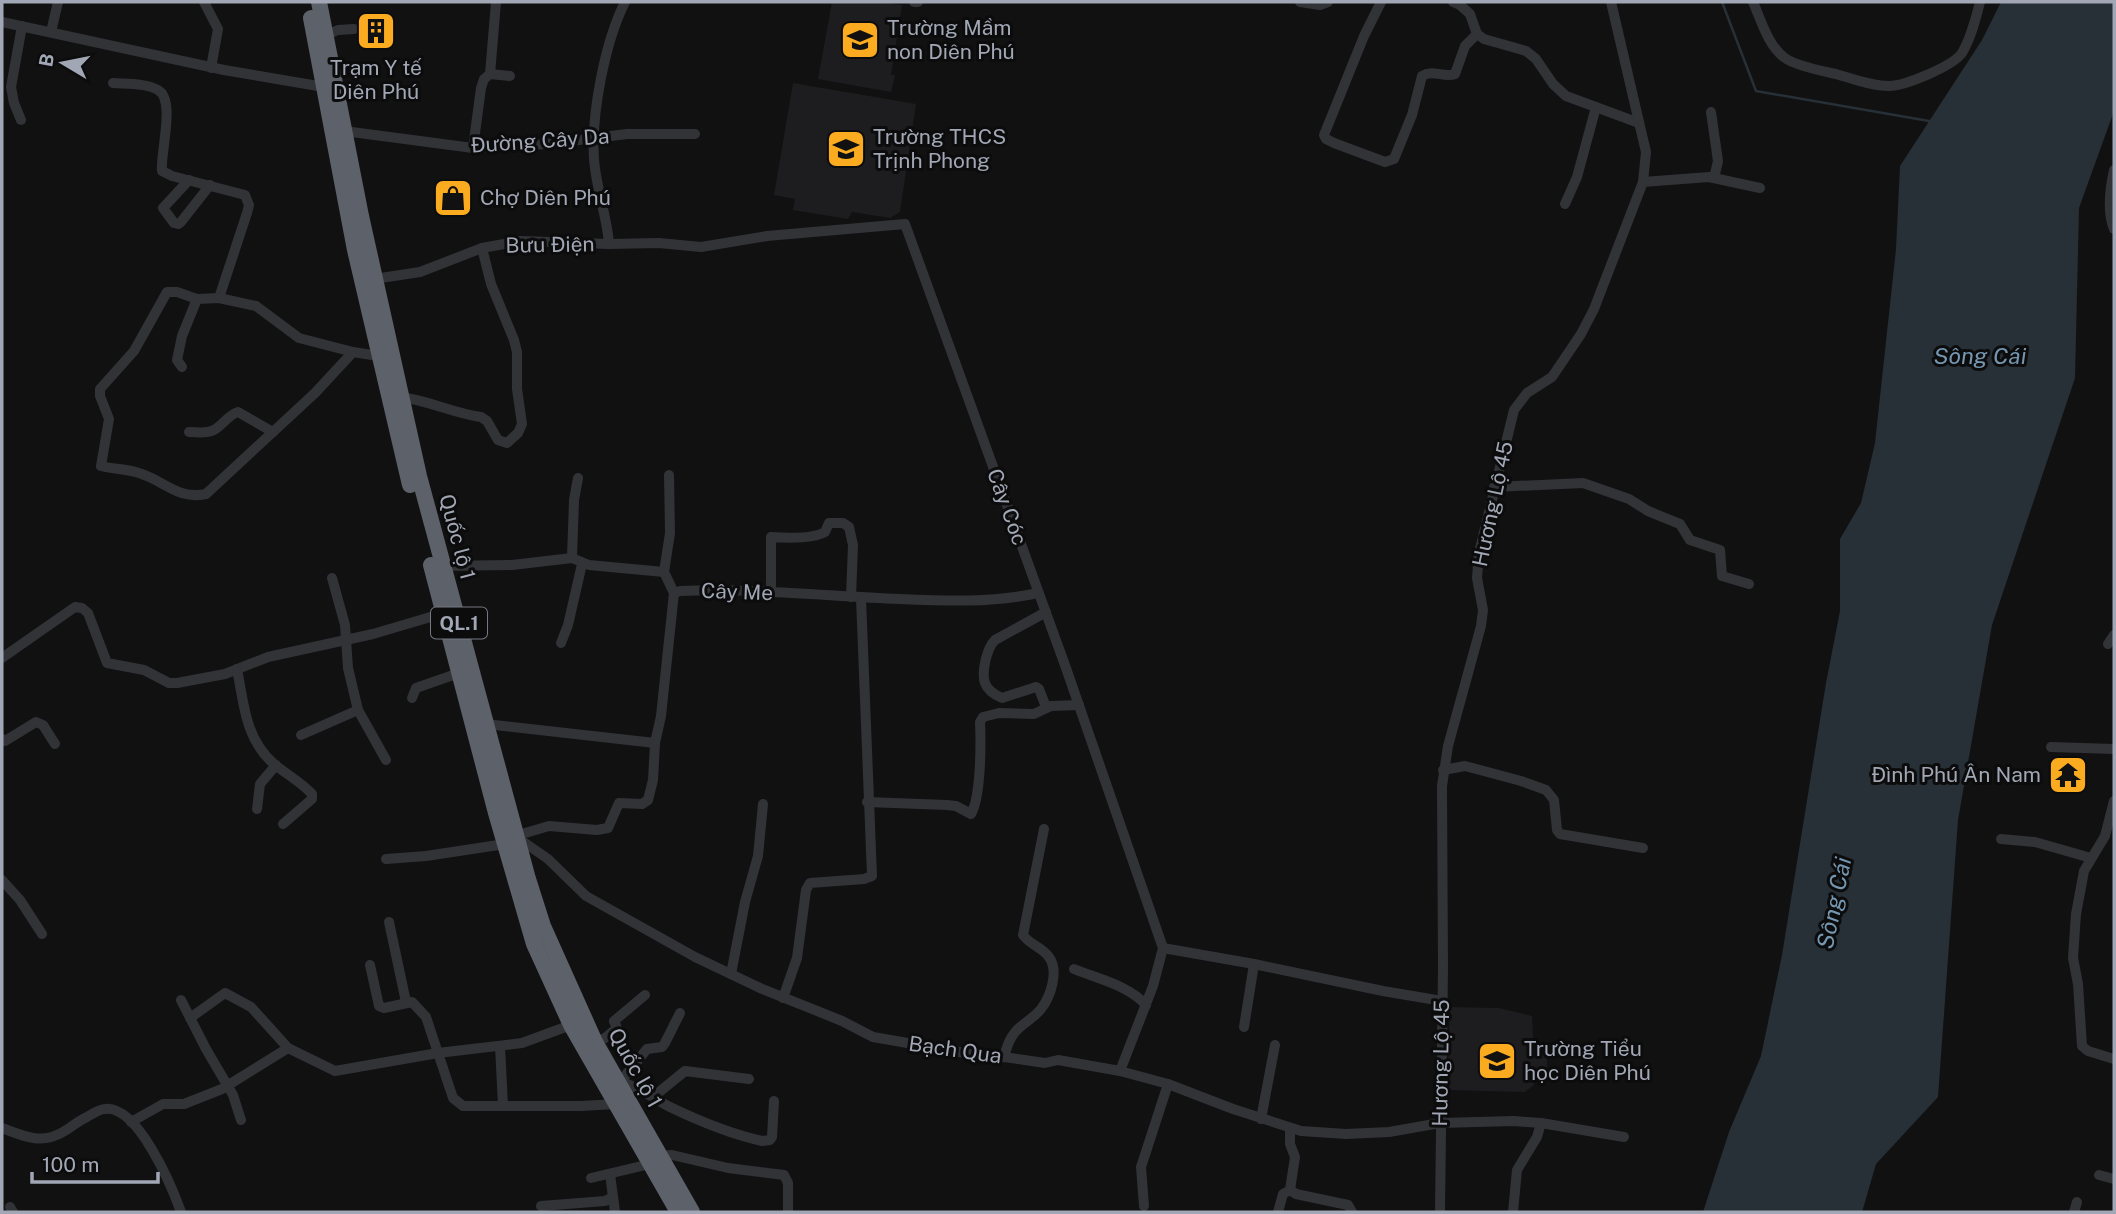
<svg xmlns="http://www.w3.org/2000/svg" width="2116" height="1214" viewBox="0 0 2116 1214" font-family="'Public Sans',sans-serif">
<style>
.built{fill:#1d1d1f}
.water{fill:#273036}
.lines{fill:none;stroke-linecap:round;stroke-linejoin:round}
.stream{stroke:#273036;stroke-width:2.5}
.minor{stroke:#313337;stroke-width:10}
.highway{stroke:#5d6169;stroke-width:16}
.labels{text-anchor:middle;stroke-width:6;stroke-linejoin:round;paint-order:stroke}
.shield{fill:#0c0c0d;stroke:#747882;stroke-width:2}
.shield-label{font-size:19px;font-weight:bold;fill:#a1a7b4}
.poi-label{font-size:21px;fill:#a1a7b4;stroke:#0c0c0d;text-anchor:start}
.street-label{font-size:21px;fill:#a1a7b4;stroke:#0c0c0d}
.water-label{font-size:23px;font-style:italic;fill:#7597b1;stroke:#0c0c0d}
</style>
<rect width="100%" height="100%" fill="#111112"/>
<g class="built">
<path d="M832,2H879L902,5L891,75H895L891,92L818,79Z"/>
<path d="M793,83L916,104L900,212L890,218L852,212L848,219L793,210L795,199L774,195Z"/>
<path d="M1450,1007L1499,1008L1532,1016L1533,1037L1547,1049V1073L1534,1074V1085L1525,1092L1447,1090Z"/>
</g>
<path class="water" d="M2001,2H2114V111L2079,208L2075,378L1992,625L1958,820L1938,1097L1876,1164L1862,1212H1703L1729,1132L1761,1056L1782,955L1826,683L1840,611V539L1861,503L1875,443L1896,249L1900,166L1982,40Z"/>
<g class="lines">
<path class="stream" d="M1722,2L1756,91L1929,121"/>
<g class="minor">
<path d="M204,2L218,29L211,68"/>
<path d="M914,2H918"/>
<path d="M1300,2L1320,5L1328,2"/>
<path d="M1381,2L1364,36L1324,135L1326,139L1334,143L1385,162L1394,159L1412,115L1422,76C1433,69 1444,78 1455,74L1465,46L1477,34"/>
<path d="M1453,2L1460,5L1470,14L1477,34L1484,39L1526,51L1536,59L1553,84L1566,96L1639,123"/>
<path d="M1753,2C1761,20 1768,46 1785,58C1796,66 1822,71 1836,74C1853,79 1872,86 1889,86C1905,86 1953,66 1962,53C1971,38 1976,18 1980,2"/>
<path d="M2,22L224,70L324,87"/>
<path d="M51,32L58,2"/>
<path d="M326,35L338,30L354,29"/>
<path d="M490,74L496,2"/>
<path d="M113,83C127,84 146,83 158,90C176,100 160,153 162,171L172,176L245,195L249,205L247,213L219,298"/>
<path d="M1711,112L1718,161L1714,178"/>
<path d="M21,120L14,103L11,87L22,26"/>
<path d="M344,131L473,148L547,144L627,134H695"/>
<path d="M473,148L481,88L484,79L490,74L510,76"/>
<path d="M2114,170C2110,188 2107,212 2114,229"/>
<path d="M189,180L163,208L174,223L178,224L181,222L210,185"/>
<path d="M1643,182L1709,177L1760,188"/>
<path d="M1565,204L1577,177L1596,107"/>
<path d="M609,244L659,243L701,247L767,236L905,224L1066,668L1163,948L1153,986L1120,1071"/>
<path d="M374,279L420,272L482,248L520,241L609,244C607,216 596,188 594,159C591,114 605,42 625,2"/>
<path d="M353,352L299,338L256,306L219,298L197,299L177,292H167L134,351L100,389V396L109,419L101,466C113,469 127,469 139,473C165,481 178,500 206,494L315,393L353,352L378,356"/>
<path d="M182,367L177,360L182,336L197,299"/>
<path d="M401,397C430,401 453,413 481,417L487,421L498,440L507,443L518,433L522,424L517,389V352L514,340L491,284L482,248"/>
<path d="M189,432C197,432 206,434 214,430C223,425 228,415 238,412L273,432"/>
<path d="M1494,487L1583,483L1629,499L1648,511L1680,524L1690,540L1720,550L1722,576L1749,584"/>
<path d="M572,558L574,500L578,478"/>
<path d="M438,566L512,565L572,558L589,565L664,572L674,593"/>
<path d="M664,572L670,533L669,475"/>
<path d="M332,578L345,625L348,668L358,710L386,760"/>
<path d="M771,592V537C785,538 813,539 825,532L829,523H843L849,527L853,545L851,597"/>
<path d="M1046,612L995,640C987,648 981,672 985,683C988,691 995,695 1002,698L1036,687L1039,689L1046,707"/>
<path d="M561,643L568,625L582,564"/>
<path d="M2108,644L2114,635"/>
<path d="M2,658L75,607L82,608L88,613L107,663L144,670L169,683H177L225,674L268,657L373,634L444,613"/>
<path d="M237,669C244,704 245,739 274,764C286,774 301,782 312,794V799L283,824"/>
<path d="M412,698L416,688L459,673"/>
<path d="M486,724L655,743L661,716L674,593L680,591C753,588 826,596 899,599C946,601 992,603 1038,593"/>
<path d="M301,735L358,710"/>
<path d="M2,739L5,741L36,722L43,725L55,744"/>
<path d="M2051,747L2114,749"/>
<path d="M1443,770L1465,766L1521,781L1546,790L1554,800L1557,830L1560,834L1643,848"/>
<path d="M2114,801L2105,836L2084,871L2076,914L2073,958L2078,984L2082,1046L2088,1051L2114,1059"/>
<path d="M867,802L947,805L956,806L971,814C981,797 981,744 980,722L983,717L999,713L1034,714L1051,706L1079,705"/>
<path d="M257,809L260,784L276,765"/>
<path d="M515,836L548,859L586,896L695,957L760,988L842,1021L873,1037L994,1058L1004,1057L1045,1063L1058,1060L1120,1071L1168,1084L1233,1109L1301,1131L1346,1134L1389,1132L1440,1123L1514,1121L1541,1123L1624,1137"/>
<path d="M515,836L549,826L597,830L608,828L619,803L642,804L648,800L653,780L655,743"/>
<path d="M2001,839L2035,842L2091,858"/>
<path d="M386,859L426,856L505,844"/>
<path d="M2,880L20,900L42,934"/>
<path d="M389,922L406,1002"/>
<path d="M1163,948L1254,964L1383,991L1442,1001"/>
<path d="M370,965L379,1006L384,1008L412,1002L426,1017L453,1098L463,1106H581L616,1104"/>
<path d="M1074,969C1098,979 1128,985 1146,1005"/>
<path d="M731,974L745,902L758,856L763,804"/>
<path d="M783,998L797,958L806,890L810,883L864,879L872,876L861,598"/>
<path d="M181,1000L206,1049L233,1095L241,1120"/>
<path d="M190,1018L225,993L251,1007L288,1048L335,1071L438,1053L522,1043L571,1025"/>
<path d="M1244,1027L1254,964"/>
<path d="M595,1042L605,1038L617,1028L614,1021L645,995"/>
<path d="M500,1046L503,1106"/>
<path d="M1004,1057C1007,1047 1009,1039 1016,1031C1023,1023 1034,1018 1041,1009C1051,996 1059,971 1049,957C1042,947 1030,945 1023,935L1044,829"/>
<path d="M616,1081C637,1085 652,1098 670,1107C699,1121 731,1134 762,1141L770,1140L772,1137L774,1101"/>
<path d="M620,1082L647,1049L662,1047L665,1043L680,1013"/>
<path d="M653,1097L685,1071L749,1079"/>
<path d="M1261,1119L1275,1045"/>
<path d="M131,1122L163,1104H184L222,1089L288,1048"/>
<path d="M2,1128C23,1136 41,1145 63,1132C70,1128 77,1122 85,1118C91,1115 99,1109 105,1109C138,1105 172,1187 181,1212"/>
<path d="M661,1156L672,1155L728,1168L784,1175L788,1183V1212"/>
<path d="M610,1174L615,1212"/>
<path d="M2099,1175L2114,1179"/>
<path d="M591,1178L650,1164"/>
<path d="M1290,1190L1296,1194L1348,1205L1352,1212"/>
<path d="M541,1206L605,1201L613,1197"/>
<path d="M1144,1206L1141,1167L1168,1084"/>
<path d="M10,1207L13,1212"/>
<path d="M1278,1212L1283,1194L1290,1190L1295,1157L1290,1144V1129"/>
<path d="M1440,1212L1443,966L1442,786L1448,746L1481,626L1483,610L1477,578L1479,553L1514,410L1527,393L1552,377L1581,334L1594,309L1643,182L1646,152L1611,2"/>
<path d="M1513,1212L1517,1170L1537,1137L1541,1123"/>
<path d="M2074,1212L2077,1202"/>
</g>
<g class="highway">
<path d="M319,2L361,216L419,476L528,879L543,926L595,1042L692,1212"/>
<path d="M311,18L355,250L410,485"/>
<path d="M431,565L496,813L534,944L571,1025L678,1212"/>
</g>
</g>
<defs>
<g id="building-square" transform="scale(2.0125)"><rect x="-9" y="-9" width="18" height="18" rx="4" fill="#fbab20" stroke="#0c0c0d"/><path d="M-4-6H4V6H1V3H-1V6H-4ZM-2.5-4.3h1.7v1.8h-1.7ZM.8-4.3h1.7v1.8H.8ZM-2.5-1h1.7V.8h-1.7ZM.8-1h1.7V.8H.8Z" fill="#111"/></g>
<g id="school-square" transform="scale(2.0125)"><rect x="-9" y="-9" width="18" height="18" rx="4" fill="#fbab20" stroke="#0c0c0d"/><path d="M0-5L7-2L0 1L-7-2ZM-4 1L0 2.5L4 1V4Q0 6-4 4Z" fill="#111"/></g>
<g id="shop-square" transform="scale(2.0125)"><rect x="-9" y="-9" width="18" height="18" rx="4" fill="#fbab20" stroke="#0c0c0d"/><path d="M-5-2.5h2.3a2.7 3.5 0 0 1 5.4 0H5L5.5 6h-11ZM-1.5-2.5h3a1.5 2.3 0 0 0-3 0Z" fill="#111"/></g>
<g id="temple-square" transform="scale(2.0125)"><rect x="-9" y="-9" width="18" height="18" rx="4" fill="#fbab20" stroke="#0c0c0d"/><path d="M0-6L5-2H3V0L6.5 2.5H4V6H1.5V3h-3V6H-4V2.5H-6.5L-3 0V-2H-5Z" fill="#111"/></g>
</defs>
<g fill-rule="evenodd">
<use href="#building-square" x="376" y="31"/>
<use href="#school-square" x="860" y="40"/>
<use href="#school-square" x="846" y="149"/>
<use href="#shop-square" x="453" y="198"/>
<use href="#temple-square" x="2068" y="775"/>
<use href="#school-square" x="1497" y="1061"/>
</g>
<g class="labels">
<rect class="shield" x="431" y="607.5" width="56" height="31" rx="5"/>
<g class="shield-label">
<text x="459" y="630">QL.1</text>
</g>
<g class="poi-label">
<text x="887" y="35">Trường Mầm<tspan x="887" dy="24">non Diên Phú</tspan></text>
<text x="376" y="75" text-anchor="middle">Trạm Y tế<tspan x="376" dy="24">Diên Phú</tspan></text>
<text x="873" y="144">Trường THCS<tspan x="873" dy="24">Trịnh Phong</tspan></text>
<text x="480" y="205">Chợ Diên Phú</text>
<text x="2041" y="782" text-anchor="end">Đình Phú Ân Nam</text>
<text x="1524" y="1056">Trường Tiểu<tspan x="1524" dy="24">học Diên Phú</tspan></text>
</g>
<g class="street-label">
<text transform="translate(540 141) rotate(-4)" y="7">Đường Cây Da</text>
<text transform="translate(550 245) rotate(-1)" y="7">Bưu Điện</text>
<text transform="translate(1493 504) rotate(-78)" y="7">Hương Lộ 45</text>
<text transform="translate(1007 507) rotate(70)" y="7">Cây Cóc</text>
<text transform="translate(457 537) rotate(75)" y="7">Quốc lộ 1</text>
<text transform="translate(737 592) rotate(2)" y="7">Cây Me</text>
<text transform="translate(955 1050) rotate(8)" y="7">Bạch Qua</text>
<text transform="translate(1441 1063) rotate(-89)" y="7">Hương Lộ 45</text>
<text transform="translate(635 1068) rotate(61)" y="7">Quốc lộ 1</text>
</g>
<g class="water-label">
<text x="1980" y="364">Sông Cái</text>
<text transform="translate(1834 903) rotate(-78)" y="8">Sông Cái</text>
</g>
</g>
<rect width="2116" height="1214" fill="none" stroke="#a1a7b4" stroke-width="7"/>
<g transform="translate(63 63) rotate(280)" stroke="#0c0c0d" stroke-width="5" paint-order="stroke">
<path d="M0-5L12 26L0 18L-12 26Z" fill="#a1a7b4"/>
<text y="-10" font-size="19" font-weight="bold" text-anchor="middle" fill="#a1a7b4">B</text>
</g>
<path d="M32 1172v10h126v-10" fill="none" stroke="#a1a7b4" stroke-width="3.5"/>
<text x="42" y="1172" font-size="21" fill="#a1a7b4" stroke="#0c0c0d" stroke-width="5" paint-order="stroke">100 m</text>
</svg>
